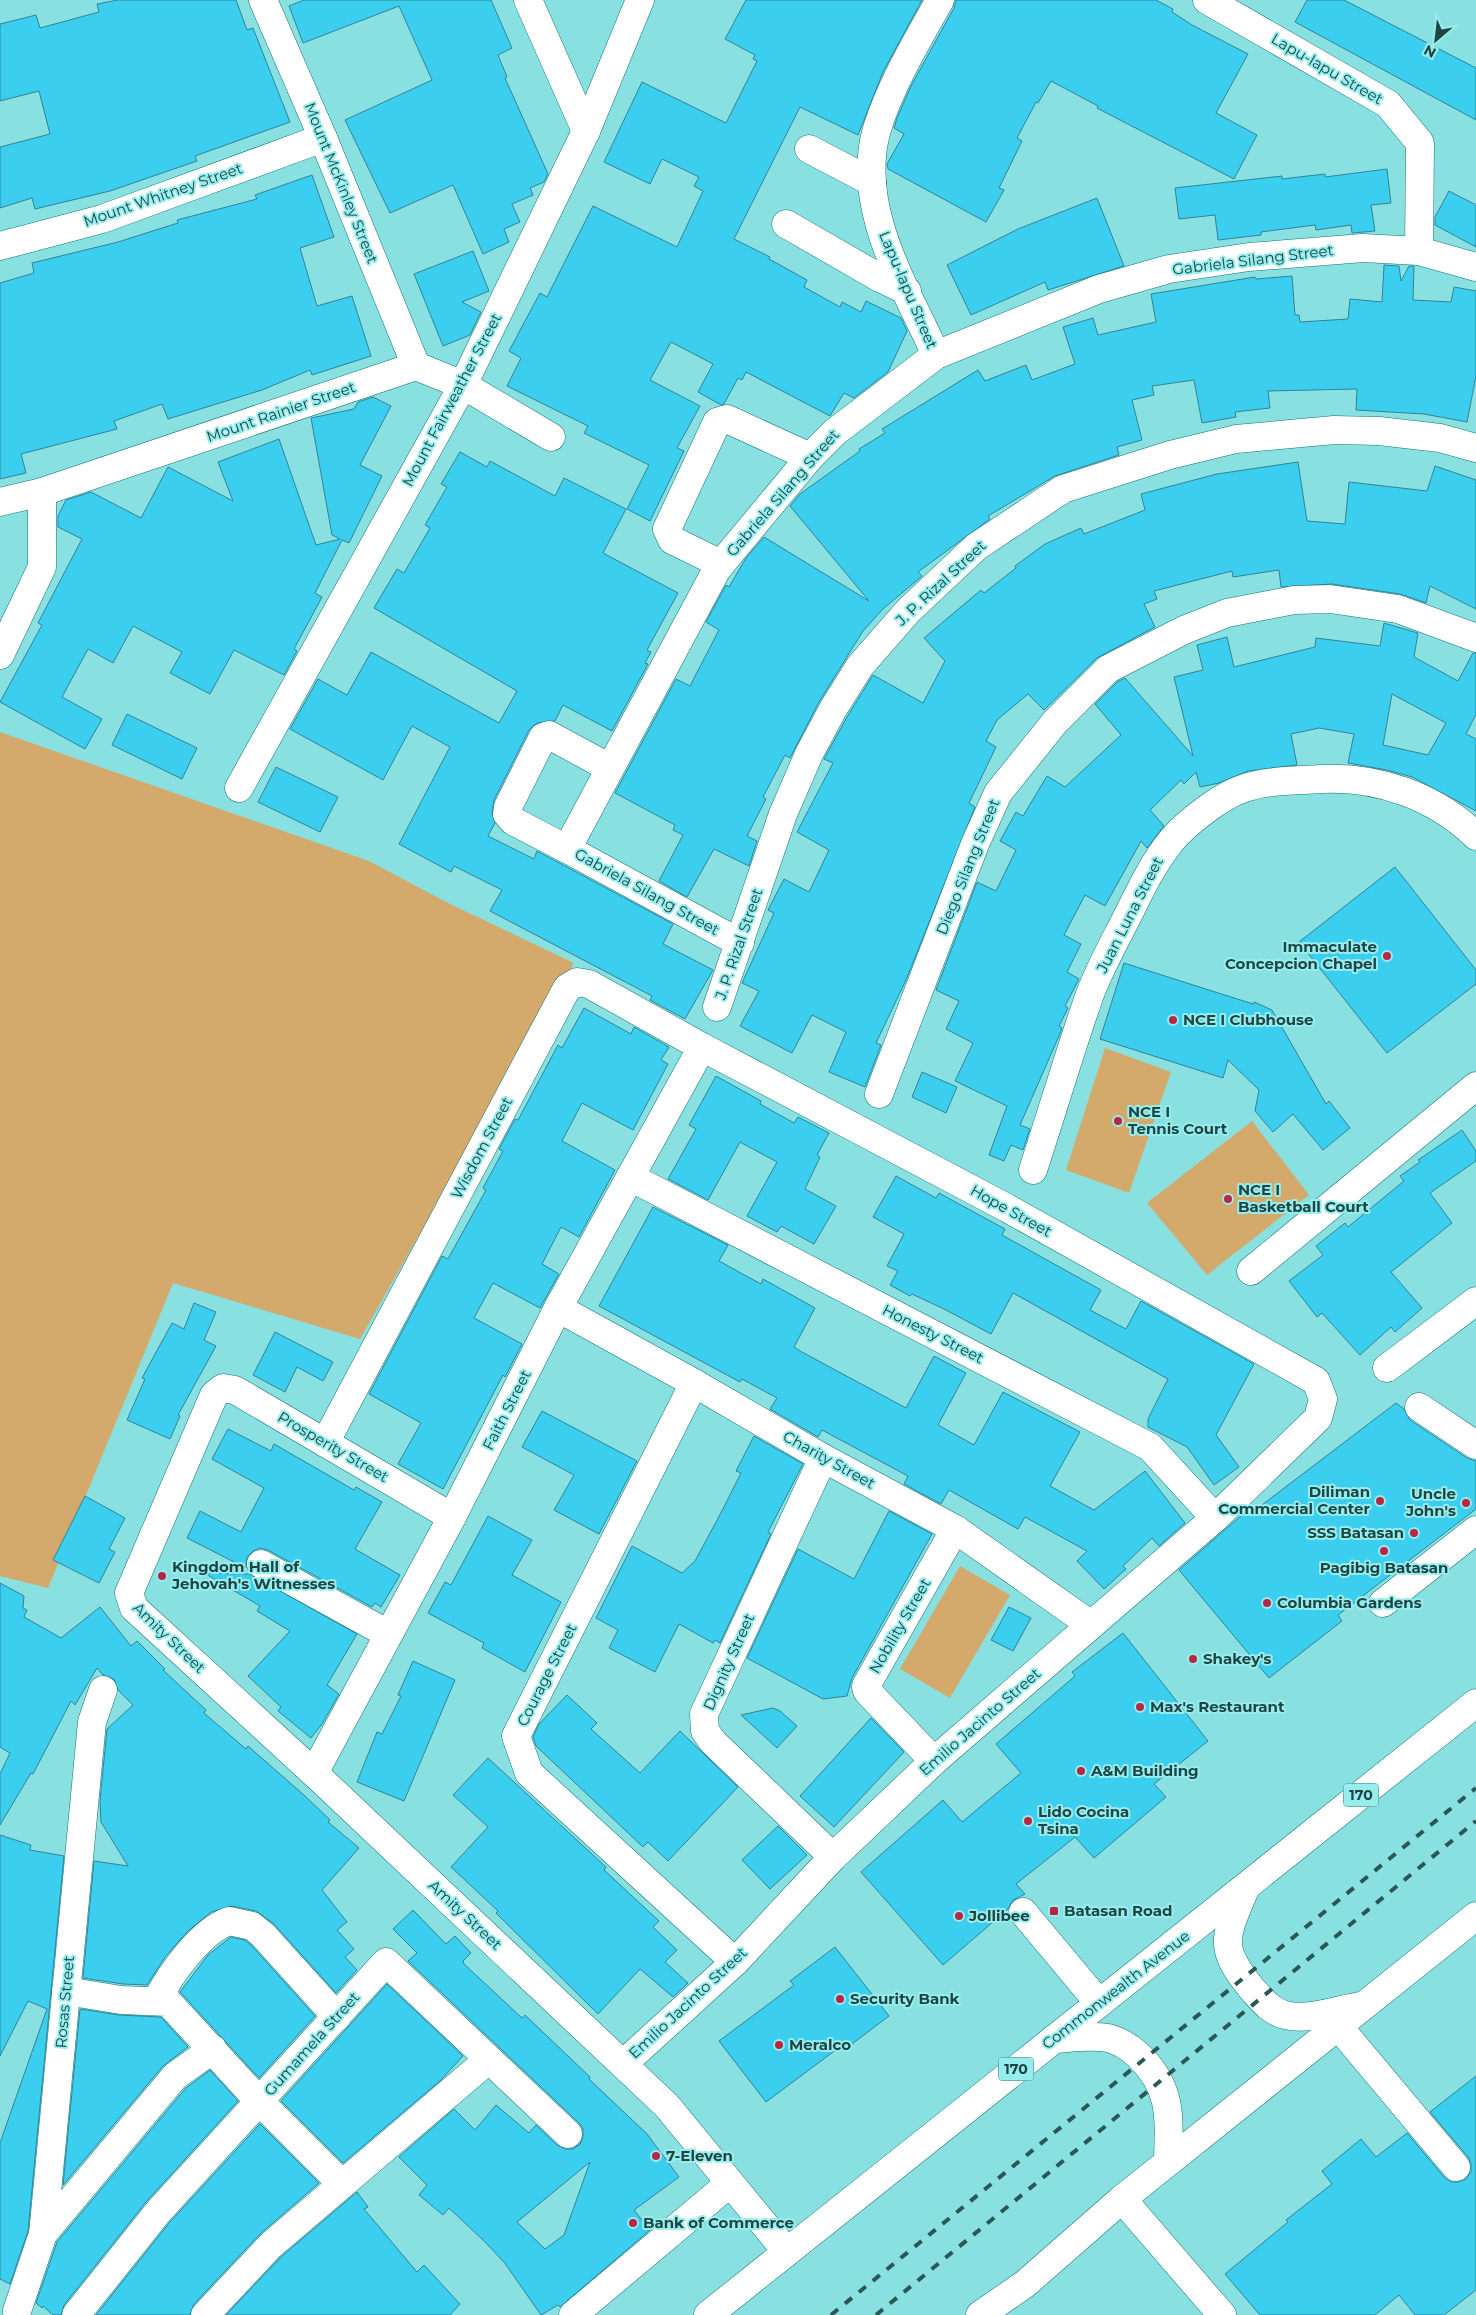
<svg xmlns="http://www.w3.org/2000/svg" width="1476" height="2315" viewBox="0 0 1476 2315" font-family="Montserrat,sans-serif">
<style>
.green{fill:#d3aa6c}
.building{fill:#3cceee;stroke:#318498;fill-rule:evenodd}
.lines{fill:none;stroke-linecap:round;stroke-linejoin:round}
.minor-casing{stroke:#0f7577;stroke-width:29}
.major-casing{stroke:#0f7577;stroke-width:29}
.minor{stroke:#fff;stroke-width:28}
.major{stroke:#fff;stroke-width:28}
.rail{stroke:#2c5757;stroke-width:4;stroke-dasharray:9 9;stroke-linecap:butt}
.poi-dot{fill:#b82642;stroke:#96edee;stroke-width:2}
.labels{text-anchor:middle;stroke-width:4;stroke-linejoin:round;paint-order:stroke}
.shield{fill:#96edee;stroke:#437777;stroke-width:1}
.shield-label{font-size:14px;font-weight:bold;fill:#1f4444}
.street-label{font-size:15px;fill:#1f4444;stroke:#96edee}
.poi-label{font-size:15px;font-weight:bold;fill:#1f4444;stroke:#96edee;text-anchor:start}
</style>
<rect width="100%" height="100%" fill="#89e0e1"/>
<g class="green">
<path d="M0,732L369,861L448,903L574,963L360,1339L173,1283L48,1588L0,1576Z"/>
<path d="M1105,1048L1171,1072L1129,1193L1066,1170Z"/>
<path d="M1252,1121L1309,1195L1207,1275L1147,1203Z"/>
<path d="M960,1566L1010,1595L950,1698L900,1669Z"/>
</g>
<g class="building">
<path d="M118,0H236L247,30L253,28L290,122L195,156L197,161L110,191L35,209L32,198L0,208V147L50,134L39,91L0,101V24L36,15L40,28L99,12L97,4Z"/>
<path d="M304,0H491L512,48L498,55L507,77L505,78L548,174L544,182L530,188L533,195L512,204L520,222L504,229L509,242L483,254L453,185L390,213L345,120L432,80L399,6L303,43L289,6Z"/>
<path d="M746,0H922L883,72L858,135L800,107L734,239L770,257L769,259L807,280L804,287L840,307L842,302L861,312L866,301L901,318L907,331L888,372L854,398L844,393L830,416L746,372L742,380L738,378L724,404L721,405L698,392L713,364L671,342L650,380L700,406L677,448L684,451L650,521L627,509L649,465L584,433L588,426L507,386L521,358L509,351L540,293L547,297L593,206L677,247L703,191L694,186L699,177L662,159L650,184L604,162L642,82L726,123L757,61L753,59L755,55L725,39Z"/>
<path d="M956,0H1156L1173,9L1172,12L1192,25L1248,54L1216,113L1257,135L1234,179L1097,108L1098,106L1051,81L1038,103L1036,102L1017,138L1022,141L999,188L1004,190L986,222L888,169L887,164L904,134L894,128L897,118L911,86L954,8Z"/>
<path d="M1307,0H1344L1476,68V120L1295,22Z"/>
<path d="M1387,169L1391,203L1371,205L1375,231L1352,233L1351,225L1316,230L1315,225L1261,232V235L1218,240L1215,215L1179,219L1175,188L1282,176V179L1325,174V177Z"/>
<path d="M312,175L334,237L300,248L317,306L352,296L371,356L312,375L310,370L262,390L168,419L162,404L114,421L117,429L21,454L26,473L0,479V283L34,273L32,263L118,242L178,223L177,220L257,199L255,195Z"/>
<path d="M1449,191L1476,205V247L1435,225V217Z"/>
<path d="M1097,198L1124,266L1048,290L1045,282L971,315L947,265L1018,229Z"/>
<path d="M473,251L489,291L462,302L481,312L470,335L443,346L414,274Z"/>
<path d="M1384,265L1399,266L1401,281L1409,266H1414L1413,300L1451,302L1454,287L1476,291V376L1467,422L1424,414L1356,410L1357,389L1268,391L1270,408L1235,412L1236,417L1202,423L1194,380L1152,386L1154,395L1132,400L1142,440L1117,447L1119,455L1055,476L988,516L990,519L918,572L922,576L883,609L863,631L819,702L790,758L785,755L763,797L766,799L747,836L757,841L749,866L714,849L687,897L659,881L683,835L673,830L675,825L615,793L676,679L690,686L719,630L706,622L726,585L729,587L746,558L764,537L869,601L790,506L800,494L860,451L859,449L885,433L882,429L978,370L985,381L1026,365L1032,380L1075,364L1063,327L1093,318L1098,335L1156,322L1151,294L1255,277L1256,279L1292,276L1295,315H1299L1300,322L1348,319L1350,299L1382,302Z"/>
<path d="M373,397L391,406L360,465L382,476L349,543L342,540L315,593L322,597L294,649L297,651L284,675L234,650L210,694L170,673L182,652L133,626L113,663L88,649L62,697L102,719L85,749L0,702L42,625L38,623L82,539L58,527V516L66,500L91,492L141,518L168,467L233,501L218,462L279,439L316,545L340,539L332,535L311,418L354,409L358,402Z"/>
<path d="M460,452L487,467L490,461L555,496L564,478L626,509L603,553L678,593L647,650L651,652L645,663L648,664L612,731L563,705L555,721L537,723L529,730L494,800L492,812L495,823L488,836L534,859L537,851L673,924L663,944L713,970L685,1019L650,1000L652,996L490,911L502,890L454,866L451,872L399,844L450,747L412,726L383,780L290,729L318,679L347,695L371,652L499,723L517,691L374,608L397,569L404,573L430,528L425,525L447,487L441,484Z"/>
<path d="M1298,462L1307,521L1345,524L1349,482L1427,491L1435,466L1476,480V609L1430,586L1426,603L1400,594L1332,584L1281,587L1279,570L1233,577L1232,571L1154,591L1157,599L1144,604L1155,627L1097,658L1044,710L1028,694L997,720L986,741L996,747L969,803L975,807L906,980L876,1043L881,1045L865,1087L829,1072L846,1032L812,1015L792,1053L740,1026L759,991L742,983L774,913L768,910L784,879L809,892L829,850L797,832L833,763L824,759L847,717L873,675L923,703L945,661L924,638L981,590L984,593L1016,568L1015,566L1045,544L1081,528L1084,534L1145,510L1141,494L1217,474Z"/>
<path d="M1384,623L1418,633L1414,657L1458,681L1473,653H1476V714L1466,734L1476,739V811L1412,777L1387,770L1348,763L1354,734L1319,728L1291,734L1297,765L1248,771L1219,783L1200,787L1196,772L1184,784L1181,780L1150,810L1164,826L1147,848L1141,841L1105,906L1085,895L1064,935L1081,944L1067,972L1079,979L1065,1006L1068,1008L1059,1026L1062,1028L1059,1036L1020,1125L1030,1129L1023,1150L1011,1145L1004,1161L989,1155L1007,1106L955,1081L973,1043L946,1029L959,1001L936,990L977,882L996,891L1016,850L1000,841L1016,812L1023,816L1047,776L1065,787L1121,735L1095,704L1117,682L1125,678L1193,756L1174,677L1203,670L1197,645L1227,637L1234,667L1315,647L1316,638L1380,646ZM1392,694L1446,723L1428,755L1383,745Z"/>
<path d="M127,714L197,748L182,779L112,745Z"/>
<path d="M276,767L338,797L320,832L258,802Z"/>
<path d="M1395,867L1476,970V984L1387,1053L1299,942Z"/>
<path d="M1124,963L1253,1004L1254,1002L1272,1010L1326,1104L1329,1101L1350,1128L1323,1150L1293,1114L1273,1132L1255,1111L1259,1090L1228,1060L1223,1078L1100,1039Z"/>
<path d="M584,1008L631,1034L634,1027L669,1047L661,1060L668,1064L633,1130L582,1103L562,1141L615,1170L579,1237L561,1227L542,1264L559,1274L540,1308L493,1283L474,1318L522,1344L505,1377L503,1375L443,1489L398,1464L421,1423L369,1394L442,1256L448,1259L486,1190L483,1188L503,1151L499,1149L515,1119L518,1120L558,1045L562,1048Z"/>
<path d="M922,1072L957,1087L946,1113L912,1097Z"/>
<path d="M716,1076L761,1101L760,1104L794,1123L798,1117L829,1133L817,1155L820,1157L805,1189L836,1206L814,1244L781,1226L777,1232L747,1216L777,1162L740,1142L708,1200L668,1179L696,1129L689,1125Z"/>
<path d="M1462,1130L1476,1151V1161L1430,1193L1452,1223L1391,1272L1422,1308L1395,1332L1391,1327L1360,1355L1322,1313L1317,1317L1289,1281L1323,1255L1316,1246L1345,1223L1348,1227L1404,1181L1400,1176L1420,1162L1418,1160Z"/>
<path d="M896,1176L936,1198L939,1193L1005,1229L1002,1235L1101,1290L1090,1310L1126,1329L1141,1301L1254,1364L1216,1435L1239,1467L1214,1485L1187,1447L1148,1427V1419L1168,1379L1013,1293L991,1334L946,1310L912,1294L910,1296L890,1285L898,1271L887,1266L904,1234L873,1217Z"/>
<path d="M653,1207L728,1245L719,1261L761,1284L763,1279L815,1308L794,1347L800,1351L906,1408L934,1356L966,1373L938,1425L974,1445L1003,1392L1080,1432L1050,1486L1094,1510L1145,1471L1185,1523L1159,1546L1152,1538L1123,1566L1126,1569L1104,1589L1077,1561L1087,1551L1025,1517L1018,1529L949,1490L941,1504L904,1484L908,1476L822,1430L818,1437L770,1409L777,1398L742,1379L740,1382L599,1306Z"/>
<path d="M194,1303L216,1312L204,1340L216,1346L178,1415L180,1416L170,1439L127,1420L145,1379L142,1378L172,1323L184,1329Z"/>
<path d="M275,1332L333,1362L323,1381L297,1367L285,1392L253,1375Z"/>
<path d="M1396,1403L1404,1409L1410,1420L1467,1458L1476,1461V1509L1338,1615L1342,1621L1269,1678L1179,1570L1251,1507L1254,1511Z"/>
<path d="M542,1411L637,1461L599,1534L554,1510L574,1475L522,1447Z"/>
<path d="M228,1429L271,1451L274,1444L354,1490L356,1487L382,1502L355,1549L400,1575L381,1607L375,1603L372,1607L268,1550L260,1548L253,1551L247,1557L246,1568L187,1538L200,1511L241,1532L264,1488L212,1459Z"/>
<path d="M754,1436L803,1464L768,1532L771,1534L720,1643L715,1640L713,1643L679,1624L655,1672L609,1648L618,1630L596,1618L632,1546L682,1573L695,1561L723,1509L741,1473L736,1471Z"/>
<path d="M85,1496L125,1518L109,1549L115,1552L99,1583L53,1560Z"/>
<path d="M889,1511L932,1534L852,1678L847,1696L823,1699L747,1658L798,1549L854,1579Z"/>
<path d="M488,1516L532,1540L512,1575L561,1602L525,1672L482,1648L484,1643L428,1613L445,1582L451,1585Z"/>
<path d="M204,1573L250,1574L357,1634L327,1685L339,1694L322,1724L311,1738L278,1711L281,1707L248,1676L290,1631L257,1611L260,1606Z"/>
<path d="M0,1583L24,1596L23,1608L27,1610L24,1617L61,1638L100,1607L131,1646L137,1641L165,1669L163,1670L206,1710L204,1713L246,1749L248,1746L305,1796L330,1820L328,1822L359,1848L322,1890L347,1922L337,1930L354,1949L345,1957L357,1970L336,1993L273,1923L256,1911L232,1906L211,1912L187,1932L165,1957L147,1985L123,1984L83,1978L94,1861L128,1866L101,1822L100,1801L107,1729L133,1705L118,1690L114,1679L103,1675L97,1668L75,1705L71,1701L33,1774L31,1773L0,1825V1774L10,1753L0,1747Z"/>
<path d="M1009,1607L1031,1618L1013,1651L991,1640Z"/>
<path d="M1123,1633L1208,1741L1154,1784L1166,1797L1094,1858L1075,1837L1016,1884L1025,1894L1013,1900L1008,1909L943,1965L861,1872L943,1800L962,1822L1021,1773L996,1744L1075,1676L1072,1672Z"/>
<path d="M413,1661L455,1680L404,1801L357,1782L377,1732L382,1734L401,1696L398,1695Z"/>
<path d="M567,1695L597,1723L591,1729L640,1773L680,1731L738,1787L668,1861L648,1842L643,1847L536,1746L533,1737L539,1724Z"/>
<path d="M773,1708L780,1711L797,1726L777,1748L741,1715Z"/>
<path d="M871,1718L904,1752L834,1827L800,1796Z"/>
<path d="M488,1758L606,1867L604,1870L659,1921L653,1927L677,1950L665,1962L688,1983L673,1997L640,1969L598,2014L496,1913L498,1911L451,1867L488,1827L453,1795Z"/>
<path d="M778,1826L807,1855L770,1889L742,1860Z"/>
<path d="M0,1835L31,1845L30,1850L64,1856L28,2231L10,2284L0,2279V2143L47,2009L28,2001L0,2056Z"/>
<path d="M413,1910L446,1944L455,1936L471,1953L463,1961L464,1964L522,2018L525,2015L590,2077L589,2079L647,2134L679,2177L634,2210L650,2230L560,2307L558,2305L541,2315L504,2262L483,2240L449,2208L443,2215L419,2195L427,2185L399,2157L454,2109L475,2130L496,2105L529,2133L536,2125L557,2145L565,2149H573L580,2144L583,2137V2129L579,2123L408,1961L417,1953L393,1929ZM590,2162L564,2235L545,2249L517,2222Z"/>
<path d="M231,1937L245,1940L252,1946L315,2016L259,2078L180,1992L208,1955Z"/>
<path d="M835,1947L889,2016L844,2050L841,2046L766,2102L719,2041L794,1985L790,1981Z"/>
<path d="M387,1984L463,2056L441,2080L343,2163L281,2101Z"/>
<path d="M80,2009L119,2015L161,2017L188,2047L163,2066L63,2185Z"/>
<path d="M210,2070L238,2101L146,2202L64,2305L61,2315H53L43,2306L42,2308L36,2303L57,2242L186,2088Z"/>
<path d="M1476,2076V2290L1444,2315H1415L1399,2295L1375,2315H1260L1225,2274L1288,2222L1286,2220L1332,2184L1322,2171L1361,2139L1376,2157L1407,2133L1444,2177L1451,2182H1458L1466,2179L1471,2172V2164L1468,2157L1430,2112Z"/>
<path d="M260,2124L319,2183L260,2234L194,2304L190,2315H96L170,2222Z"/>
<path d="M357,2192L368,2207L364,2209L417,2272L424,2265L460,2304L450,2315H226L282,2256Z"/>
</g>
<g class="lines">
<g class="minor-casing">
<g id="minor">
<path d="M263,0L323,138L416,366"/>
<path d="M528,0L586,131"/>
<path d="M1207,0L1388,104L1420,143L1419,251"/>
<path d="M809,149L872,182"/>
<path d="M786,224L880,278L907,291"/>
<path d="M0,246L102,219L323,138"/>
<path d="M936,355C906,288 854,207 877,129C891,84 917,41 940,0"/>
<path d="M0,502L42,492L416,366L463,385L551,437"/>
<path d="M721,564L672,540L667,529L717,422L727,419L810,457"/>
<path d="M0,655L42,567V492"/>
<path d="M239,788L463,385L586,131L640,0"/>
<path d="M567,849L513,821L507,814L508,807L543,737L549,735L610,768"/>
<path d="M740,943L567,849L717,569L810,457L835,432L936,355L1099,289L1169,269L1249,257L1363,248L1419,251L1476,267"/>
<path d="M717,1007L783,814L809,754L833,709L860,666L908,611L976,547L1063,489L1170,455L1236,439L1334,430L1379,431L1440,438L1476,448"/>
<path d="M879,1094L975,844L998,793L1055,722L1108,669L1184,630L1227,613L1294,600L1330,599L1398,609L1476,638"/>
<path d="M1033,1170C1052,1112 1069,1054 1089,997C1099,969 1115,941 1128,915C1141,889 1153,863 1172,840C1186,823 1221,796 1242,789C1266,780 1295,781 1321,779C1377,776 1435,796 1476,836"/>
<path d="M630,1177L1150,1447L1215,1518"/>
<path d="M1251,1271L1476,1086"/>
<path d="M558,1308L694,1383L823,1458L955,1529L1091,1625"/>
<path d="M1387,1368L1476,1301"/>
<path d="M694,1383L516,1736L529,1773L735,1962"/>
<path d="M1419,1407L1476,1445"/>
<path d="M325,1443L567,988L577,982L589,984L702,1047L1007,1208L1316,1381L1323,1399L1318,1418L1215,1518L934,1761L833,1857L735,1962L623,2064"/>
<path d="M823,1458L704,1714L705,1731L713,1742L833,1857"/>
<path d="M452,1517L235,1390L223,1388L214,1395L129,1593L134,1608L314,1773L667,2106L787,2252"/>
<path d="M261,1564L388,1634"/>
<path d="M1383,1603L1476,1530"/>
<path d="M934,1761L867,1691L866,1686L955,1529"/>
<path d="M314,1773L452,1517L558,1308L702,1047"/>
<path d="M1023,1912L1099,2003"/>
<path d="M66,1991L121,2000L168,2002L259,2101L342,2184"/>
<path d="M157,2000C170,1974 201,1931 229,1921L252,1926L263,1935L337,2017"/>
<path d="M1338,2026L1456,2167"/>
<path d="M1122,2199L1222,2315"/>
<path d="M43,2234L175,2076L213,2049"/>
<path d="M17,2311L43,2234L92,1722L103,1690"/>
<path d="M76,2315L158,2212L386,1962L568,2134"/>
<path d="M205,2315L271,2245L488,2060"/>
<path d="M573,2315L730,2183"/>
</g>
</g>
<g class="major-casing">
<g id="major">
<path d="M1245,1889C1225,1937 1217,1947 1252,1989C1262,2000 1270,2011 1285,2015C1308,2021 1337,2010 1360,2006"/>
<path d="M1054,2039C1072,2038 1090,2035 1108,2038C1120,2041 1129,2047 1138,2055C1173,2088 1169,2118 1168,2162"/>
<path d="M708,2315L1476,1703"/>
<path d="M980,2315L1025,2284L1122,2199L1476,1916"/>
</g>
</g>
<use href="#minor" class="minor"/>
<use href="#major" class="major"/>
<g class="rail">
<path d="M831,2315L1476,1788"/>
<path d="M876,2315L1476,1821"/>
</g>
</g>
<g class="poi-dot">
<circle cx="1387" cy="956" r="5"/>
<circle cx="1173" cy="1020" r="5"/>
<circle cx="1118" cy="1121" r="5"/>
<circle cx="1228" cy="1199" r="5"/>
<circle cx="1380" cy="1501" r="5"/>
<circle cx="1466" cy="1503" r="5"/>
<circle cx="1414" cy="1533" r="5"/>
<circle cx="1384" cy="1551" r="5"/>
<circle cx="162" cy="1576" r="5"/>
<circle cx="1267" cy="1603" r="5"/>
<circle cx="1193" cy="1659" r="5"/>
<circle cx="1140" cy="1707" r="5"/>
<circle cx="1081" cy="1771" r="5"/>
<circle cx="1028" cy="1821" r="5"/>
<rect x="1049" y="1906" width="10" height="10" rx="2.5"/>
<circle cx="959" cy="1916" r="5"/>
<circle cx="840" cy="1999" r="5"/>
<circle cx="779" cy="2045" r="5"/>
<circle cx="656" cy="2156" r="5"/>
<circle cx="633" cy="2223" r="5"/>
</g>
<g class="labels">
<g class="shield">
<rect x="1343.5" y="1783.5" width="35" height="23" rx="4"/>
<rect x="998.5" y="2057.5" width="35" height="23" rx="4"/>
</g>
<g class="shield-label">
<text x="1361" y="1800">170</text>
<text x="1016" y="2074">170</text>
</g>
<g class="street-label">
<text transform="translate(1327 69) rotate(30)" y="5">Lapu-lapu Street</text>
<text transform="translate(341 183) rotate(68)" y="5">Mount McKinley Street</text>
<text transform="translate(163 195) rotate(-19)" y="5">Mount Whitney Street</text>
<text transform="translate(1253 260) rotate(-7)" y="5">Gabriela Silang Street</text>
<text transform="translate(908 290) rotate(67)" y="5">Lapu-lapu Street</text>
<text transform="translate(452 400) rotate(-62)" y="5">Mount Fairweather Street</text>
<text transform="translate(281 412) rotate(-19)" y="5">Mount Rainier Street</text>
<text transform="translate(783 493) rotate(-49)" y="5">Gabriela Silang Street</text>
<text transform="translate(941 583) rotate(-43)" y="5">J. P. Rizal Street</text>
<text transform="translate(968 867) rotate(-68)" y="5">Diego Silang Street</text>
<text transform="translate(647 892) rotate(29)" y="5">Gabriela Silang Street</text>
<text transform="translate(1130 915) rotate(-63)" y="5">Juan Luna Street</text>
<text transform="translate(739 944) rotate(-71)" y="5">J. P. Rizal Street</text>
<text transform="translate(482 1148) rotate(-62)" y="5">Wisdom Street</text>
<text transform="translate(1011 1211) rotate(29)" y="5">Hope Street</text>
<text transform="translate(933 1334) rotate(27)" y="5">Honesty Street</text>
<text transform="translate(507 1410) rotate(-63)" y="5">Faith Street</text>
<text transform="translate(333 1447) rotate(30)" y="5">Prosperity Street</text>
<text transform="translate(829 1460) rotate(29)" y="5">Charity Street</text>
<text transform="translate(900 1626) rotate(-60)" y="5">Nobility Street</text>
<text transform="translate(169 1638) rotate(44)" y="5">Amity Street</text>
<text transform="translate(729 1662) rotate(-66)" y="5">Dignity Street</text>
<text transform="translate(547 1675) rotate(-63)" y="5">Courage Street</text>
<text transform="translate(980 1722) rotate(-41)" y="5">Emilio Jacinto Street</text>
<text transform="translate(465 1915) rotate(43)" y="5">Amity Street</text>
<text transform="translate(1116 1990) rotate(-38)" y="5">Commonwealth Avenue</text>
<text transform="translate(65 2002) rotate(-85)" y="5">Rosas Street</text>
<text transform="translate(688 2003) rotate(-43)" y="5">Emilio Jacinto Street</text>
<text transform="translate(312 2044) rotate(-48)" y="5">Gumamela Street</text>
</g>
<g class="poi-label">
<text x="1377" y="952" text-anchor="end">Immaculate<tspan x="1377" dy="17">Concepcion Chapel</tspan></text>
<text x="1183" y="1025">NCE I Clubhouse</text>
<text x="1128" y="1117">NCE I<tspan x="1128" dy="17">Tennis Court</tspan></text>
<text x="1238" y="1195">NCE I<tspan x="1238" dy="17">Basketball Court</tspan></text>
<text x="1370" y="1497" text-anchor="end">Diliman<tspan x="1370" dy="17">Commercial Center</tspan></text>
<text x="1456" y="1499" text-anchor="end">Uncle<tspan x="1456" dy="17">John's</tspan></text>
<text x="1404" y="1538" text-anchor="end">SSS Batasan</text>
<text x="172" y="1572">Kingdom Hall of<tspan x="172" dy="17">Jehovah's Witnesses</tspan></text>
<text x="1384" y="1573" text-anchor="middle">Pagibig Batasan</text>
<text x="1277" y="1608">Columbia Gardens</text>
<text x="1203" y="1664">Shakey's</text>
<text x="1150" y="1712">Max's Restaurant</text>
<text x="1091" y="1776">A&amp;M Building</text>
<text x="1038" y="1817">Lido Cocina<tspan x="1038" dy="17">Tsina</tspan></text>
<text x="1064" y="1916">Batasan Road</text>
<text x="969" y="1921">Jollibee</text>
<text x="850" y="2004">Security Bank</text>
<text x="789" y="2050">Meralco</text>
<text x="666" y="2161">7-Eleven</text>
<text x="643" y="2228">Bank of Commerce</text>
</g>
</g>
<g transform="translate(1436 40) rotate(208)" stroke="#96edee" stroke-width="4" paint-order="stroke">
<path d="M0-4L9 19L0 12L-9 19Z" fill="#1f4444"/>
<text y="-8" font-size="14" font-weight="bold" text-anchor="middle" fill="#1f4444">N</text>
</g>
</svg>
